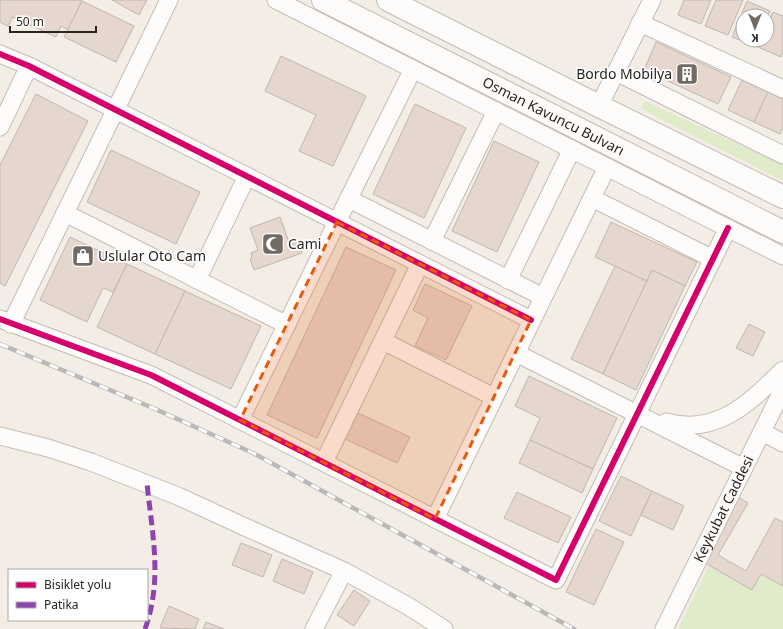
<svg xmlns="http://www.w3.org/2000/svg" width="783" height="629" viewBox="0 0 783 629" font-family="'Noto Sans',sans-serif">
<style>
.green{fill:#dfebc9}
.building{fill:#e5d6ce;stroke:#beb8b3}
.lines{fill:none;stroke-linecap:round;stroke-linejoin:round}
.minor-casing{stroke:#c2bdb7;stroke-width:19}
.highway-casing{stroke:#c2bdb7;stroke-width:24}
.minor{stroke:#fdfcfb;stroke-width:17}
.highway{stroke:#fdfcfb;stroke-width:22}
.rail-casing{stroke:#bab9b7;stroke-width:4.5}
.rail{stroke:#fff;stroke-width:3;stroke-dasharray:9;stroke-linecap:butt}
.quiet{stroke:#8e44ad;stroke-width:5;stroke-dasharray:10 5;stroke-linecap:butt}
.cycleway-casing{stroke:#fff;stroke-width:8}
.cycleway{stroke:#d6006c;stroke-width:6}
.marked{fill:#e8590c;fill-opacity:0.2;stroke:#e8590c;stroke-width:3;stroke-dasharray:8 5;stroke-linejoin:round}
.labels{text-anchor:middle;stroke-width:3.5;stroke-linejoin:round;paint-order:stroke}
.poi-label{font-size:14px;fill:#292520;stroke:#fff;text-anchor:start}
.street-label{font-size:14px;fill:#292520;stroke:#fff}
</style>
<rect width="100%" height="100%" fill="#f3ede5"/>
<g class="green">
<path d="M644,102H647L783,165V181L643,110L641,106Z"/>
<path d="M709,565L752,589L761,574L783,586V629H678Z"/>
</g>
<g class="building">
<path d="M0,0H80L82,1L68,30L61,26L56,37L13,17L8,26L0,22Z"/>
<path d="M112,0H147L139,15Z"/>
<path d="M684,0H711L701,24L678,15Z"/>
<path d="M716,0H743L728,35L705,26Z"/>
<path d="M82,1L134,26L116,62L64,37Z"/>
<path d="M747,1L770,11L767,17V16H743V40H757L755,46L732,37Z"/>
<path d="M773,12L783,16V52L781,57L758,47L761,40H767V26Z"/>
<path d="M656,42L731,77L718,104L644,70Z"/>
<path d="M281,56L366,96L333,166L299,151L316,115L265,91Z"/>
<path d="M742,80L768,92L754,122L728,110Z"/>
<path d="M768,92L783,99V127L780,134L754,122Z"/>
<path d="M36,94L88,121L5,286L0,283V165Z"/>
<path d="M415,104L466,128L424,218L373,194Z"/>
<path d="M494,141L539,162L497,252L452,231Z"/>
<path d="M111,150L200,192L176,244L87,202Z"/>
<path d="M280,217L290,245L298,242L302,253L254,270L250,259L252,258L251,253L258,250L250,228Z"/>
<path d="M611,222L697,262L685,286L652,270L647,281L595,257Z"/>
<path d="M70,237L127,264L113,292L103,288L87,322L40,300Z"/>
<path d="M346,247L396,270L317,438L267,415Z"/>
<path d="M127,264L185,291L155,354L97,327Z"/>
<path d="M615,266L647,281L603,374L571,359Z"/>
<path d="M652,270L685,286L636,390L603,374Z"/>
<path d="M425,284L472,306L446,360L415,346L428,318L413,310Z"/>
<path d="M185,291L261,326L231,389L155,354Z"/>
<path d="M749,324L765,332L753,356L736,348Z"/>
<path d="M529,376L617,418L593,469L530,440L540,418L515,406Z"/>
<path d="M358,413L410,437L397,463L345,439Z"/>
<path d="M530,440L593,469L582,493L519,463Z"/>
<path d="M621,476L652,491L631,536L599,521Z"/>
<path d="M652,491L684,506L673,530L641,515Z"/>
<path d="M517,492L571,517L558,543L504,518Z"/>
<path d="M736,496L748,503L718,555L746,571L775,518L783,522V586L761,574L752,590L700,560Z"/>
<path d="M596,529L624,542L594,605L566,592Z"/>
<path d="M241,543L272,555L263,577L232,565Z"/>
<path d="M282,559L313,572L304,594L273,581Z"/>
<path d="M354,590L370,601L354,626L337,615Z"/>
<path d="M169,606L199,619L195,629L160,628Z"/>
<path d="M206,622L224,629H203Z"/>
</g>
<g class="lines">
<g class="minor-casing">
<g id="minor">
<path d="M276,0L783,256"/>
<path d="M640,23L783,89"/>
<path d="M0,54L29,66L531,320"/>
<path d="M616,72L783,155"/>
<path d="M599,106L652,0"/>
<path d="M0,127L29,66"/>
<path d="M592,198L713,259"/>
<path d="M349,199L543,297"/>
<path d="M65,213L287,325"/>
<path d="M432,241L496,111"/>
<path d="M197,280L247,176"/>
<path d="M508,280L572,149"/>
<path d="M0,319L151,375L556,580L728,228"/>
<path d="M11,324L169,0"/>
<path d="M383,341L494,397"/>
<path d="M516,353L744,468"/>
<path d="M240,420L337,222L413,69"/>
<path d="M666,422C717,436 749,403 783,370"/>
<path d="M762,432L783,443"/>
<path d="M0,436L48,448L91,462L180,497L245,527L344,571L408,606L444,629"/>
<path d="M324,462L420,264"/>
<path d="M435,519L607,167"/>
<path d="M314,629L344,571"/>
<path id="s1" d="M664,629L783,389"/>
</g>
</g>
<g class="highway-casing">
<g id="highway">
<path id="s2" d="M323,0L783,232"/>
<path d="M388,0L599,106L783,197"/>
</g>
</g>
<use href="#minor" class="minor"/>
<use href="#highway" class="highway"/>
<g class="rail-casing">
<path id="rail" d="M0,344L153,408L253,453L574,629"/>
</g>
<use href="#rail" class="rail"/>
<path class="quiet" d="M145,629C163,579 152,534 147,483"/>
<g class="cycleway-casing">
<g id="cycleway">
<path d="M0,54L29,66L531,320"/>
<path d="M0,319L151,375L556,580L728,228"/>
</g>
</g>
<use href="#cycleway" class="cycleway"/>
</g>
<path class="marked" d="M337,222L531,320L435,519L240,420Z"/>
<defs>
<g id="building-square" transform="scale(1.15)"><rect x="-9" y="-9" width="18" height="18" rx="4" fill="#706b65" stroke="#fff"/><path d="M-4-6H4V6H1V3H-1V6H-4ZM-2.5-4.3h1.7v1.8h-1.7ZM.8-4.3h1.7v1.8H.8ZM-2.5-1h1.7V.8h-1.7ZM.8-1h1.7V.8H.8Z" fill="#fff"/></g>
<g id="mosque-square" transform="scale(1.15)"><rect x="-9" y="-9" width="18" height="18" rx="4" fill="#706b65" stroke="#fff"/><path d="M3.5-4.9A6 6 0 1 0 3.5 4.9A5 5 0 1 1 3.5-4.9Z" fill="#fff"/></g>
<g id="shop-square" transform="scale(1.15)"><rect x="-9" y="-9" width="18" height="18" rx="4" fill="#706b65" stroke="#fff"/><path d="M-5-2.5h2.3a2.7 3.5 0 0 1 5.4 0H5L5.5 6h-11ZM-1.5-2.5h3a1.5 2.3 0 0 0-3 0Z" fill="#fff"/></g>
</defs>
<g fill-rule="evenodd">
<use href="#building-square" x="687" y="74"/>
<use href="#mosque-square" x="273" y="244"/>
<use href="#shop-square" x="83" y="256"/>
</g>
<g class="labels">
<g class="poi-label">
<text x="672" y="79" text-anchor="end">Bordo Mobilya</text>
<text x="288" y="249">Cami</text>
<text x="98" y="261">Uslular Oto Cam</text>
</g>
<g class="street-label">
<text dy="5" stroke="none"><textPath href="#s2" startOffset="258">Osman Kavuncu Bulvarı</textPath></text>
<text dy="5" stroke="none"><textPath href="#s1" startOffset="134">Keykubat Caddesi</textPath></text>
</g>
</g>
<rect x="8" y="569" width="140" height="52" fill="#ffffff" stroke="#a9a8a6"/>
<rect x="16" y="582" width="20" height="6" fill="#d6006c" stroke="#a9a8a6"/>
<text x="44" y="589" font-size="12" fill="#292520">Bisiklet yolu</text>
<rect x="16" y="602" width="20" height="6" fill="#8e44ad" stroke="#a9a8a6"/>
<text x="44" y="609" font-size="12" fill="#292520">Patika</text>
<g transform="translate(755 28) rotate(180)"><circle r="19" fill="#ffffff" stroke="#a9a8a6"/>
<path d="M0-3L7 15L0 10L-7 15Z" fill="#706b65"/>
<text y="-6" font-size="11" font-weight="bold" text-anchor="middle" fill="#292520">K</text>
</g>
<path d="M10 26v6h86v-6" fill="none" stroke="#292520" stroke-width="2"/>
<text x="16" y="26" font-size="12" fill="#292520" stroke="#ffffff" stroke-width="3" paint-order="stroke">50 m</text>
</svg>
